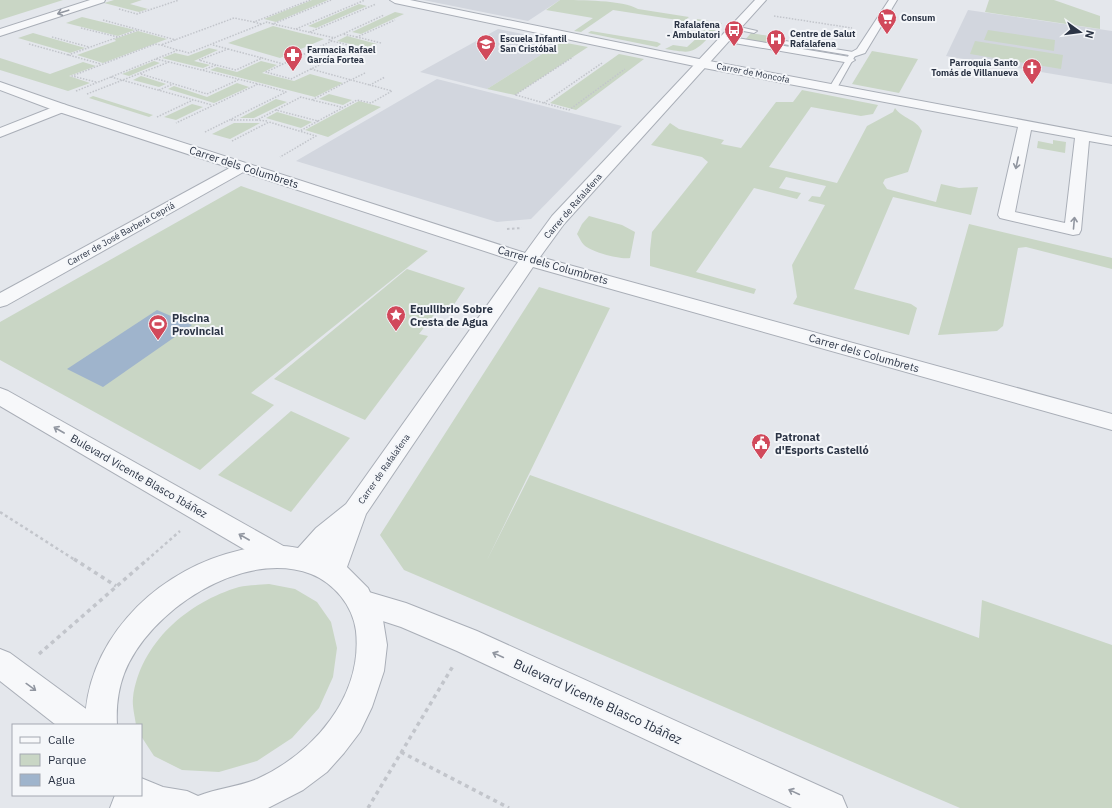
<svg xmlns="http://www.w3.org/2000/svg" width="1112" height="808" viewBox="0 0 1112 808" font-family="'IBM Plex Sans',sans-serif">
<style>
.built{fill:#d2d6de}
.green{fill:#c9d6c5}
.water{fill:#9fb4cc}
.lines{fill:none;stroke-linecap:round;stroke-linejoin:round}
.service-casing{stroke:#a9aeb7;stroke-width:2}
.pedestrian-casing{stroke:#a9aeb7;stroke-width:2}
.minor-casing{stroke:#a9aeb7;stroke-width:2}
.tertiary-casing{stroke:#a9aeb7;stroke-width:2}
.path-far3{stroke:#c2c5cb;stroke-width:1.5;stroke-dasharray:1.5 1.5;stroke-linecap:butt}
.path-far2{stroke:#c2c5cb;stroke-width:2;stroke-dasharray:2.5 2.5;stroke-linecap:butt}
.path-far1{stroke:#c2c5cb;stroke-width:2.5;stroke-dasharray:3 3;stroke-linecap:butt}
.path{stroke:#c2c5cb;stroke-width:3.5;stroke-dasharray:4 4;stroke-linecap:butt}
.service{fill:#f7f8fa;fill-rule:evenodd}
.pedestrian{fill:#f7f8fa;fill-rule:evenodd}
.minor{fill:#f7f8fa;fill-rule:evenodd}
.tertiary{fill:#f7f8fa;fill-rule:evenodd}
.oneway{stroke:#9196a0}
.labels{text-anchor:middle;stroke-width:4;stroke-linejoin:round;paint-order:stroke}
.far-poi-label{font-size:9px;font-weight:bold;fill:#2b3445;stroke:#f4f6f9;text-anchor:start}
.far-street-label{font-size:9px;fill:#2b3445;stroke:#f4f6f9}
.street-label{font-size:11px;fill:#2b3445;stroke:#f4f6f9}
.poi-label{font-size:11px;font-weight:bold;fill:#2b3445;stroke:#f4f6f9;text-anchor:start}
.near-street-label{font-size:13px;fill:#2b3445;stroke:#f4f6f9}
</style>
<rect width="100%" height="100%" fill="#e4e7ec"/>
<g class="built">
<path d="M423,0H560L528,21Z"/>
<path d="M968,10L1112,31V84L946,56Z"/>
<path d="M498,29L561,42L487,89L420,72Z"/>
<path d="M437,79L622,126L531,219L497,222L296,161Z"/>
</g>
<g class="green">
<path d="M0,0H63L0,20Z"/>
<path d="M114,0H142L130,4L148,9L139,12L104,3Z"/>
<path d="M312,0H328L276,22L264,19Z"/>
<path d="M560,0C580,0 623,0 638,9L689,17L684,21L613,10L581,32L574,31L593,18L546,10Z"/>
<path d="M989,0H1054L1100,16V29L985,12Z"/>
<path d="M359,4L367,6L316,28L308,26Z"/>
<path d="M395,12L404,14L361,34L352,32Z"/>
<path d="M82,17L135,30L118,36L66,23Z"/>
<path d="M697,19L722,23L710,36L699,35L709,25L691,23Z"/>
<path d="M273,26L324,39L280,58L228,43Z"/>
<path d="M988,30L1055,40L1054,51L984,40Z"/>
<path d="M138,31L167,39L103,63L77,55L116,41L114,39Z"/>
<path d="M591,31L657,42L661,44L657,47L588,33Z"/>
<path d="M33,33L85,48L70,53L18,38Z"/>
<path d="M751,33L781,38L775,46L744,41Z"/>
<path d="M347,36L377,44L368,48L337,41Z"/>
<path d="M698,37L707,39C691,56 687,52 665,49L673,45L687,47Z"/>
<path d="M975,41L1063,55L1061,69L970,54Z"/>
<path d="M561,42L588,47L515,95L487,89Z"/>
<path d="M209,48L218,50L194,61L210,65L203,68L162,58L175,53L188,56Z"/>
<path d="M872,51L918,59L899,93L852,84Z"/>
<path d="M619,54L644,59L576,110L550,103Z"/>
<path d="M0,58L50,74L83,62L96,66L69,76L90,83L68,91L0,70Z"/>
<path d="M154,61L160,63L129,76L122,74Z"/>
<path d="M261,61L277,65L262,73L294,81L310,74L343,83L315,97L210,70L217,67L237,72Z"/>
<path d="M141,76L166,84L159,87L133,80Z"/>
<path d="M237,83L249,87L214,103L168,89L174,86L207,97Z"/>
<path d="M802,90L878,105L873,114L861,116L811,107L769,167L837,183L867,126L893,112L895,108C903,119 916,119 922,131L908,172L885,179L883,183L887,189L936,202L941,184L959,188L978,187L971,215L893,197L854,289L911,304L917,308L909,335L793,304L797,297L792,265L825,205L808,201L812,196L820,197L826,186L786,177L779,188L801,193L797,199L754,188L696,272L756,289L754,294L650,266V250L652,232L708,162L702,157L651,145L670,123L679,129L724,140L721,144L741,148L776,102H793Z"/>
<path d="M329,94L352,100L343,105L319,99Z"/>
<path d="M93,96L153,115L149,117L89,98Z"/>
<path d="M276,99L287,102L254,118H240Z"/>
<path d="M359,101L381,107L328,137L305,130Z"/>
<path d="M192,104L203,107L176,120L164,117Z"/>
<path d="M277,112L312,122L301,128L266,118Z"/>
<path d="M234,123H260L230,139L212,134Z"/>
<path d="M1053,140L1066,142L1065,153L1037,148L1038,141L1053,144Z"/>
<path d="M241,186L428,251L251,393L274,405L200,470L0,360V322Z"/>
<path d="M589,216L622,225L635,232L630,258C621,260 591,252 584,245C581,242 579,237 577,234L582,224Z"/>
<path d="M969,224L1112,258V269L1026,247L1018,248L1003,326L997,331L938,335Z"/>
<path d="M407,269L465,288L451,309L440,307L419,334L428,336L365,420L274,379Z"/>
<path d="M539,287L610,308L487,560L530,475L979,638L982,600L1112,645V808H960L404,570L380,535Z"/>
<path d="M291,411L350,438L291,512L218,475Z"/>
<path d="M269,584L295,589L317,602L331,622L337,648L333,677L319,708L292,738L257,761L219,772L182,770L154,756L141,736V725H136C135,717 132,706 133,698C140,643 188,602 239,587C248,585 260,585 269,584Z"/>
</g>
<path class="water" d="M157,310L192,325L103,387L67,369Z"/>
<g class="lines">
<g class="service-casing">
<g id="service">
<path d="M735,26L757,31L754,33L733,29L732,28Z"/>
<path d="M779,40L853,52L856,54L837,88L833,90L829,88L849,55L777,43V41Z"/>
</g>
</g>
<g class="pedestrian-casing">
<g id="pedestrian">
<path d="M889,0H897L865,53L853,57L849,56L848,54L857,49Z"/>
<path d="M737,38L850,57L855,60L850,63L734,43L732,41Z"/>
</g>
</g>
<g class="minor-casing">
<g id="minor">
<path d="M90,0H105L104,2L0,36V29Z"/>
<path d="M390,0H410L704,60L1112,137V145L1089,141L1081,230L1079,234L1073,235L1000,218L998,215L1018,127L704,68L395,3ZM1031,130L1075,138L1065,223L1015,212Z"/>
<path d="M61,104L66,105L68,108L66,111L0,137V128Z"/>
<path d="M242,163L247,164L249,167L247,170L7,305L0,307V293L237,164Z"/>
<path d="M0,388L8,391L287,548L291,556L287,564L278,567L269,564L0,406Z"/>
<path d="M362,590L406,603L477,631L842,796L847,808H792L457,651L401,627L352,611L348,602L352,593Z"/>
<path d="M0,649L10,653L93,714L98,725H56L0,681Z"/>
</g>
</g>
<g class="tertiary-casing">
<path id="tertiary" d="M755,0H766L564,224L540,257L1112,414V430L533,267L366,514L347,567L368,588L383,620L387,645L384,671L372,707L360,732L344,753L327,772L303,790L268,808H110L115,795H141V778L163,787L187,791L198,796C217,788 238,787 257,779C314,753 363,696 356,631C353,606 334,583 311,574C243,548 148,611 124,674C118,690 116,707 117,725H85C86,643 150,577 226,554C249,547 274,543 298,548L316,528L346,504L518,262L56,111L0,90V82L66,105L525,253L552,216Z"/>
</g>
<g class="path-far3">
<path d="M119,9L137,14L179,0"/>
<path d="M774,16L852,28"/>
<path d="M103,20L176,40"/>
<path d="M261,24L254,22L310,0"/>
<path d="M273,24L335,38"/>
<path d="M81,28L118,37"/>
<path d="M296,29L365,0"/>
<path d="M310,32L376,4"/>
<path d="M52,37L89,47"/>
<path d="M357,37L343,34L384,15"/>
<path d="M332,41L329,40L343,34"/>
<path d="M381,43L357,37L395,20"/>
<path d="M29,44L101,64"/>
<path d="M213,45L228,49L199,60L216,65"/>
<path d="M228,49L262,58"/>
<path d="M177,50L161,45L234,18L254,22"/>
<path d="M68,55L138,30"/>
<path d="M340,55L357,47L367,50"/>
<path d="M350,58L339,56L311,69L351,80"/>
<path d="M156,59L169,62"/>
<path d="M602,63L544,103L569,110L625,69"/>
<path d="M311,69L291,79L266,72L332,41L357,47"/>
<path d="M203,70L216,65L236,70L262,58L283,64"/>
<path d="M365,73L351,80L370,85"/>
<path d="M141,74L207,94L238,80"/>
<path d="M111,77L212,105"/>
<path d="M96,82L72,76L155,44L161,45"/>
<path d="M159,90L173,84"/>
<path d="M76,91L178,50L189,53L267,22L273,24L331,0"/>
<path d="M87,94L169,62L258,84L176,123"/>
<path d="M515,95L573,57"/>
<path d="M516,95L544,103"/>
<path d="M341,107L312,100L350,80"/>
<path d="M276,110L301,97L312,100"/>
<path d="M157,117L193,100"/>
<path d="M231,120H257"/>
<path d="M267,121L257,120L276,110L318,121L300,131"/>
<path d="M318,121L357,100L371,103L392,91L370,85L385,77"/>
<path d="M205,132L286,92L258,84"/>
<path d="M232,141L269,122L316,136L280,157"/>
</g>
<path class="path-far2" d="M507,229L522,228"/>
<g class="path-far1">
<path d="M0,512L75,560"/>
<path d="M147,560L180,531"/>
</g>
<g class="path">
<path d="M74,559L116,586"/>
<path d="M39,654L148,559"/>
<path d="M401,752L509,808"/>
<path d="M368,808L453,666"/>
</g>
<use href="#service" class="service"/>
<use href="#pedestrian" class="pedestrian"/>
<use href="#minor" class="minor"/>
<use href="#tertiary" class="tertiary"/>
</g>
<defs><path id="oneway-shaft" d="M-6 0H5M1.5-3L5.5 0L1.5 3" fill="none" stroke-width="1.6" stroke-linecap="round" stroke-linejoin="round"/></defs>
<g class="oneway">
<use href="#oneway-shaft" transform="translate(63 12) rotate(162)"/>
<use href="#oneway-shaft" transform="translate(1017 163) rotate(102)"/>
<use href="#oneway-shaft" transform="translate(1074 223) rotate(-85)"/>
<use href="#oneway-shaft" transform="translate(59 430) rotate(-150)"/>
<use href="#oneway-shaft" transform="translate(244 537) rotate(-150)"/>
<use href="#oneway-shaft" transform="translate(498 655) rotate(-155)"/>
<use href="#oneway-shaft" transform="translate(31 687) rotate(36)"/>
<use href="#oneway-shaft" transform="translate(794 792) rotate(-155)"/>
</g>
<defs>
<g id="supermarket-pin" transform="scale(1)"><path d="M0 17L-7.5 6A9.5 9.5 0 1 1 7.5 6Z" fill="#d1495b" stroke="#f4f6f9"/><path d="M-6-5.5h2.5l.6 2H6L4.5 2H-2.5L-4.4-4H-6ZM-1.5 3.2a1.3 1.3 0 1 0 .1 0ZM3 3.2a1.3 1.3 0 1 0 .1 0Z" fill="#fff"/></g>
<g id="bus-pin" transform="scale(1)"><path d="M0 17L-7.5 6A9.5 9.5 0 1 1 7.5 6Z" fill="#d1495b" stroke="#f4f6f9"/><path d="M-5-6H5V4H4V6H2V4H-2V6H-4V4H-5ZM-3.5-4V0h7V-4ZM-3.5 1.2v1.5H-2V1.2ZM2 1.2v1.5H3.5V1.2Z" fill="#fff"/></g>
<g id="hospital-pin" transform="scale(1)"><path d="M0 17L-7.5 6A9.5 9.5 0 1 1 7.5 6Z" fill="#d1495b" stroke="#f4f6f9"/><path d="M-5-5h3v3.5h4V-5h3V5h-3V1.5h-4V5h-3Z" fill="#fff"/></g>
<g id="school-pin" transform="scale(1)"><path d="M0 17L-7.5 6A9.5 9.5 0 1 1 7.5 6Z" fill="#d1495b" stroke="#f4f6f9"/><path d="M0-5L7-2L0 1L-7-2ZM-4 1L0 2.5L4 1V4Q0 6-4 4Z" fill="#fff"/></g>
<g id="pharmacy-pin" transform="scale(1)"><path d="M0 17L-7.5 6A9.5 9.5 0 1 1 7.5 6Z" fill="#d1495b" stroke="#f4f6f9"/><path d="M-2-6h4v4h4v4h-4v4h-4v-4h-4v-4h4Z" fill="#fff"/></g>
<g id="church-pin" transform="scale(1)"><path d="M0 17L-7.5 6A9.5 9.5 0 1 1 7.5 6Z" fill="#d1495b" stroke="#f4f6f9"/><path d="M-1.2-6h2.4v3.5h3.3v2.4h-3.3V6h-2.4V-.1h-3.3v-2.4h3.3Z" fill="#fff"/></g>
<g id="sight-pin" transform="scale(1)"><path d="M0 17L-7.5 6A9.5 9.5 0 1 1 7.5 6Z" fill="#d1495b" stroke="#f4f6f9"/><path d="M0-6L1.8-2.2L6-1.7L2.9 1.2L3.7 5.4L0 3.3L-3.7 5.4L-2.9 1.2L-6-1.7L-1.8-2.2Z" fill="#fff"/></g>
<g id="stadium-pin" transform="scale(1)"><path d="M0 17L-7.5 6A9.5 9.5 0 1 1 7.5 6Z" fill="#d1495b" stroke="#f4f6f9"/><path d="M0-5a6.5 5 0 1 0 0 10a6.5 5 0 1 0 0-10ZM-3.5-1.8h7v3.6h-7Z" fill="#fff"/></g>
<g id="civic-pin" transform="scale(1)"><path d="M0 17L-7.5 6A9.5 9.5 0 1 1 7.5 6Z" fill="#d1495b" stroke="#f4f6f9"/><path d="M-.6-6.5H3V-4.5H.6V-3L4-1V1h2V6H-6V1h2V-1L-.6-3ZM-1.2 2.5V6h2.4V2.5Z" fill="#fff"/></g>
</defs>
<g fill-rule="evenodd">
<use href="#supermarket-pin" x="887" y="18"/>
<use href="#bus-pin" x="734" y="30"/>
<use href="#hospital-pin" x="776" y="39"/>
<use href="#school-pin" x="486" y="44"/>
<use href="#pharmacy-pin" x="293" y="55"/>
<use href="#church-pin" x="1032" y="68"/>
<use href="#sight-pin" x="396" y="315"/>
<use href="#stadium-pin" x="158" y="324"/>
<use href="#civic-pin" x="761" y="443"/>
</g>
<g class="labels">
<g class="far-poi-label">
<text x="901" y="21">Consum</text>
<text x="720" y="28" text-anchor="end">Rafalafena<tspan x="720" dy="10">- Ambulatori</tspan></text>
<text x="790" y="37">Centre de Salut<tspan x="790" dy="10">Rafalafena</tspan></text>
<text x="500" y="42">Escuela Infantil<tspan x="500" dy="10">San Cristóbal</tspan></text>
<text x="307" y="53">Farmacia Rafael<tspan x="307" dy="10">García Fortea</tspan></text>
<text x="1018" y="66" text-anchor="end">Parroquia Santo<tspan x="1018" dy="10">Tomás de Villanueva</tspan></text>
</g>
<g class="far-street-label">
<text transform="translate(753 73) rotate(11)" y="3">Carrer de Moncofa</text>
<text transform="translate(573 206) rotate(-49)" y="3">Carrer de Rafalafena</text>
<text transform="translate(121 234) rotate(-29)" y="3">Carrer de José Barberá Cepriá</text>
<text transform="translate(384 469) rotate(-55)" y="3">Carrer de Rafalafena</text>
</g>
<g class="street-label">
<text transform="translate(244 167) rotate(18)" y="4">Carrer dels Columbrets</text>
<text transform="translate(553 265) rotate(16)" y="4">Carrer dels Columbrets</text>
<text transform="translate(864 353) rotate(16)" y="4">Carrer dels Columbrets</text>
<text transform="translate(139 476) rotate(30)" y="4">Bulevard Vicente Blasco Ibáñez</text>
</g>
<g class="poi-label">
<text x="410" y="313">Equilibrio Sobre<tspan x="410" dy="13">Cresta de Agua</tspan></text>
<text x="172" y="322">Piscina<tspan x="172" dy="13">Provincial</tspan></text>
<text x="775" y="441">Patronat<tspan x="775" dy="13">d'Esports Castelló</tspan></text>
</g>
<g class="near-street-label">
<text transform="translate(598 701) rotate(25)" y="5">Bulevard Vicente Blasco Ibáñez</text>
</g>
</g>
<rect x="12" y="724" width="130" height="72" fill="#f4f6f9" stroke="#a4a8b1"/>
<rect x="20" y="737" width="20" height="6" fill="#f7f8fa" stroke="#a4a8b1"/>
<text x="48" y="744" font-size="12" fill="#2b3445">Calle</text>
<rect x="20" y="754" width="20" height="12" fill="#c9d6c5" stroke="#a4a8b1"/>
<text x="48" y="764" font-size="12" fill="#2b3445">Parque</text>
<rect x="20" y="774" width="20" height="12" fill="#9fb4cc" stroke="#a4a8b1"/>
<text x="48" y="784" font-size="12" fill="#2b3445">Agua</text>
<g transform="translate(1080 32) rotate(104)" stroke="#f4f6f9" stroke-width="3" paint-order="stroke">
<path d="M0-3L7 15L0 10L-7 15Z" fill="#2b3445"/>
<text y="-6" font-size="11" font-weight="bold" text-anchor="middle" fill="#2b3445">N</text>
</g>
</svg>
